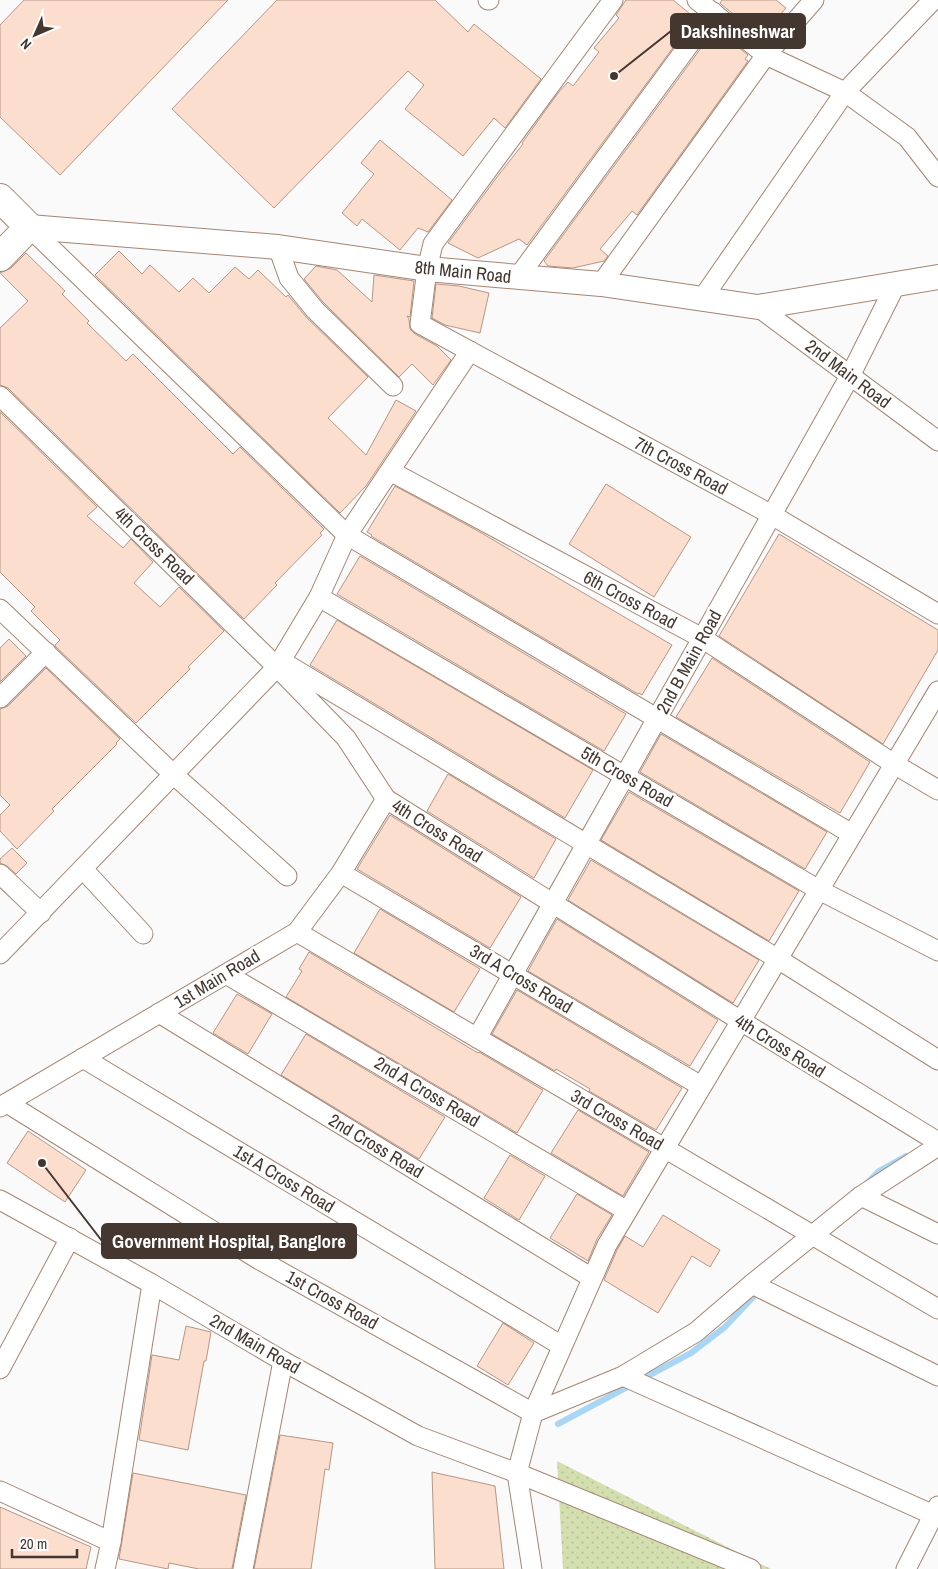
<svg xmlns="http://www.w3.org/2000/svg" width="938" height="1569" viewBox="0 0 938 1569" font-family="'Archivo Narrow',sans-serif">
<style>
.park{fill:url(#park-dots)}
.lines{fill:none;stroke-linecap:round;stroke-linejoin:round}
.stream{stroke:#a8d6f4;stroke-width:6}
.building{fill:#fbdece;stroke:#b79684}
.minor-casing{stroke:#a48573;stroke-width:21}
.tertiary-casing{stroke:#a48573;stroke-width:26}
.primary-casing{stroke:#a48573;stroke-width:30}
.minor{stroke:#fff;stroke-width:19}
.tertiary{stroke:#fff;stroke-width:24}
.primary{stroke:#fff;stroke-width:28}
.labels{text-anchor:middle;stroke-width:5;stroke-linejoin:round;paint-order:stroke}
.street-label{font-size:18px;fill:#44372f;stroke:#fff}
.leader{fill:none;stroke:#44372f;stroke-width:2}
.callout-dot{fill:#44372f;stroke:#fff;stroke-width:2}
.callout{fill:#44372f;stroke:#44372f;stroke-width:2}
.callout-label{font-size:19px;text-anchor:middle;font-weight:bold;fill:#fff}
</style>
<defs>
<pattern id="park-dots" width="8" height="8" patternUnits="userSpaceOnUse" patternTransform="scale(1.25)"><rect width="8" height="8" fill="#d4dfb0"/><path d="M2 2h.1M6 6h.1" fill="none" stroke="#b7c098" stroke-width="1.8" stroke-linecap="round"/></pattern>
</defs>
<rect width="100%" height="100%" fill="#fafafa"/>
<path class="park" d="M557,1461L771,1569H563Z"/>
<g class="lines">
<g class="stream">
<path d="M867,1183L879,1171L906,1156"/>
<path d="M558,1424L691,1353L725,1327L759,1291"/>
</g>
</g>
<g class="building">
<path d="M24,0H228L60,175L0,117V25Z"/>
<path d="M277,0H435L468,32L474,24L541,79L505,128L494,118L463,156L405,109L424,85L408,71L274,208L172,109Z"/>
<path d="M626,0H673L695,18L527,245L519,239L478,258L448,243L497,177L523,144L522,143L558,93L568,82L573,86L599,52L594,48L619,18L616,15Z"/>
<path d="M722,0H776L786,8L762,37L722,5L720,3Z"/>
<path d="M715,29L748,55L745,59L748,61L637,215L632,211L600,249L608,256L604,261L573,268L548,266L544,261Z"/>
<path d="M380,140L452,200L428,232L418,228L400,250L362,219L357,226L342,213L374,174L361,163Z"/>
<path d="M119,251L142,274L150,265L179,292L193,278L209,293L235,267L249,279L258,270L286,297L288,295L307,318L368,377L328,418L366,455L396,400L416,411L366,486L340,513L95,275Z"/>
<path d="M26,253L65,291L62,294L89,321L87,323L126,361L133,354L233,454L240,447L324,529L320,533L322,535L275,583L277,585L244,619L8,388L0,385V328L28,301L0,273L11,268Z"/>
<path d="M316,266L337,270L372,302L374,275L414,281L410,317L407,316L409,319L410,329L415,334L437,346L451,360L433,385L412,364L399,377L323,302L304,279Z"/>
<path d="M436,284L459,286L489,293L480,333L445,325L432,318Z"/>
<path d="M0,412L97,507L87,516L123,548L131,539L153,562L134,583L160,607L179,587L224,631L188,667L190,669L136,723L55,646V645L60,640L31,611L35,607L0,572Z"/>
<path d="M606,484L691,537L654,597L569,544Z"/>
<path d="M395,486L478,531L672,645L642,695L639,693L638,694L371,536L372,535L367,532Z"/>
<path d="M779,534L938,630V650L883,744L719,636Z"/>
<path d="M360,556L626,714L604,751L337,594Z"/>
<path d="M337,620L593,770L565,818L310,665Z"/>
<path d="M9,639L26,656L0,682V648Z"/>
<path d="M712,658L870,762L840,813L676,717Z"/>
<path d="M46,668L120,739L116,743L117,744L52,809L54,811L17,849L0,831V815L10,805L0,795V709L8,706Z"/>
<path d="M661,734L827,832L805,869L640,772Z"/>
<path d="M448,774L556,839L534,878L427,811Z"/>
<path d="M629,792L799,891L769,941L601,840Z"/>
<path d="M390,815L521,897L490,948L357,869Z"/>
<path d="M12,848L27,863L16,874L7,866L0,863V859Z"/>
<path d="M591,860L759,960L733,1003L568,900Z"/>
<path d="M380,909L480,969L454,1012L354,953Z"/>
<path d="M557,919L718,1020L690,1066L528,971Z"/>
<path d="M309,952L478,1053L479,1052L543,1090L517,1133L286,997L302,971L299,969Z"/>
<path d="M517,990L682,1088L656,1130L589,1091L590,1089L556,1069L555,1071L492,1034Z"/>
<path d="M237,994L272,1014L248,1054L213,1033Z"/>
<path d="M306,1034L445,1117L419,1159L281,1075Z"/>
<path d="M578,1110L649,1152L623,1196L551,1153Z"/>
<path d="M28,1131L86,1170L65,1202L7,1163Z"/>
<path d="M510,1155L545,1176L519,1220L484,1198Z"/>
<path d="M577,1194L612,1215L597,1239L588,1261L550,1238Z"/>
<path d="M663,1215L720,1250L710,1267L692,1256L658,1313L604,1280L617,1250L625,1236L643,1247Z"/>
<path d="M503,1323L534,1343L508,1385L477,1366Z"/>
<path d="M186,1326L211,1332L206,1361H204L188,1450L139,1440L152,1355L179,1360Z"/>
<path d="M280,1435L333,1443L329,1470L325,1469L311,1569H254Z"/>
<path d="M432,1472L495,1486L504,1569H435Z"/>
<path d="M133,1473L246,1495L232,1569H199L169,1563L168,1569L119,1559Z"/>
<path d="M0,1507L91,1547L86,1569H0Z"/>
</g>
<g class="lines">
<g class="minor-casing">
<g id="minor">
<path d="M488,0H489"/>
<path d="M613,0L433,244L427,269L420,324L772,515L938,614"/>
<path d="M697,0L766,55L845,92L907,137L938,177"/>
<path d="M29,227L347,535L852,834"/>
<path d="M278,247L289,278L315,310L393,386"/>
<path d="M518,277L713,12"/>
<path d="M601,284L766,55L814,0"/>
<path d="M702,299L845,92L933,0"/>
<path d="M758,307L938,441"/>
<path d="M0,396L277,667L346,738L386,799L741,1021L938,1142"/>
<path d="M390,471L702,638L894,764L938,790"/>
<path d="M319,597L819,890L938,951"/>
<path d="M0,609L174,775L287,876"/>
<path d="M281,661L778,959L938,1060"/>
<path d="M0,698L46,652"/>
<path d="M83,869L143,934"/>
<path d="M341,873L701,1086"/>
<path d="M0,874L41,913"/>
<path d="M297,932L938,1309"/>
<path d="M0,954L277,667L319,597L347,535L470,351"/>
<path d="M226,974L627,1211"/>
<path d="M159,1013L592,1278"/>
<path d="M477,1038L850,376L896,284"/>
<path d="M83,1058L562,1346"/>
<path d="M7,1103L258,1259L533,1413L623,1376L696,1332L752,1284L861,1196L938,1146"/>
<path d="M0,1107L297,932L341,873L386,799"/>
<path d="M861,1196L938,1234"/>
<path d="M0,1200L152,1284L283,1361L418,1436L517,1473L751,1569"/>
<path d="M752,1284L938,1376"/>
<path d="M0,1369L70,1238"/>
<path d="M623,1376L938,1517"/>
<path d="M0,1491L111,1542"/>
<path d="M105,1569L111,1542L152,1284"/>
<path d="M243,1569L283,1361"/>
<path d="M532,1569L517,1473L533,1413L607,1245L938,691"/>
<path d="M906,1569L938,1506"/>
</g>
</g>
<g class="tertiary-casing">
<path id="tertiary" d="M29,227L278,247L427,269L601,284L758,307L938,277"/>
</g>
<g class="primary-casing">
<path id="primary" d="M0,198L29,227L0,257"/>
</g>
<use href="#minor" class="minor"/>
<use href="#tertiary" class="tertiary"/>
<use href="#primary" class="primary"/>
</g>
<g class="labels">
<g class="street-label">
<text transform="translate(463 272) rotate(6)" y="6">8th Main Road</text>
<text transform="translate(848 374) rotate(37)" y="6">2nd Main Road</text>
<text transform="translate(681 466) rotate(28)" y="6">7th Cross Road</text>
<text transform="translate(154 546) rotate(44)" y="6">4th Cross Road</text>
<text transform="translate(630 600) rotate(28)" y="6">6th Cross Road</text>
<text transform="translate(689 662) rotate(-61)" y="6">2nd B Main Road</text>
<text transform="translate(627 777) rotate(30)" y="6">5th Cross Road</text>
<text transform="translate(437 831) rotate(32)" y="6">4th Cross Road</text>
<text transform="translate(217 979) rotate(-31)" y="6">1st Main Road</text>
<text transform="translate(521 979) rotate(31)" y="6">3rd A Cross Road</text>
<text transform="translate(780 1046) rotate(32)" y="6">4th Cross Road</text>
<text transform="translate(427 1092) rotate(31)" y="6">2nd A Cross Road</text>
<text transform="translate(617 1120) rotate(30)" y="6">3rd Cross Road</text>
<text transform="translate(376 1146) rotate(31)" y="6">2nd Cross Road</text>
<text transform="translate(284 1179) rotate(31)" y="6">1st A Cross Road</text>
<text transform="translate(332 1300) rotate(29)" y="6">1st Cross Road</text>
<text transform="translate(255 1344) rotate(30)" y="6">2nd Main Road</text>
</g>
</g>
<path class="leader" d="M614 76L671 31M42 1163L102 1241"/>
<g class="callout-dot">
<circle cx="614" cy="76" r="5"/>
<circle cx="42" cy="1163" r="5"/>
</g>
<g class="callout">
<rect x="671" y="14" width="134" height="34" rx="5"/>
<rect x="102" y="1224" width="254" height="34" rx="5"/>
</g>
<g class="callout-label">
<text x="738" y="38">Dakshineshwar</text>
<text x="229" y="1248">Government Hospital, Banglore</text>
</g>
<g transform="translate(35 35) rotate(225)" stroke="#ffffff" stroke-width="4" paint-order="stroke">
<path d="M0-4L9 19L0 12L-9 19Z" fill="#44372f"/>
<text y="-8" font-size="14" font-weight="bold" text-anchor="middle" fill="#44372f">N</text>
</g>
<path d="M12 1549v8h65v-8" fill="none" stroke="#44372f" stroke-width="2.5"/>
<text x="20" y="1549" font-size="15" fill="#44372f" stroke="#ffffff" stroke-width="4" paint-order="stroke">20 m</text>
</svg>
